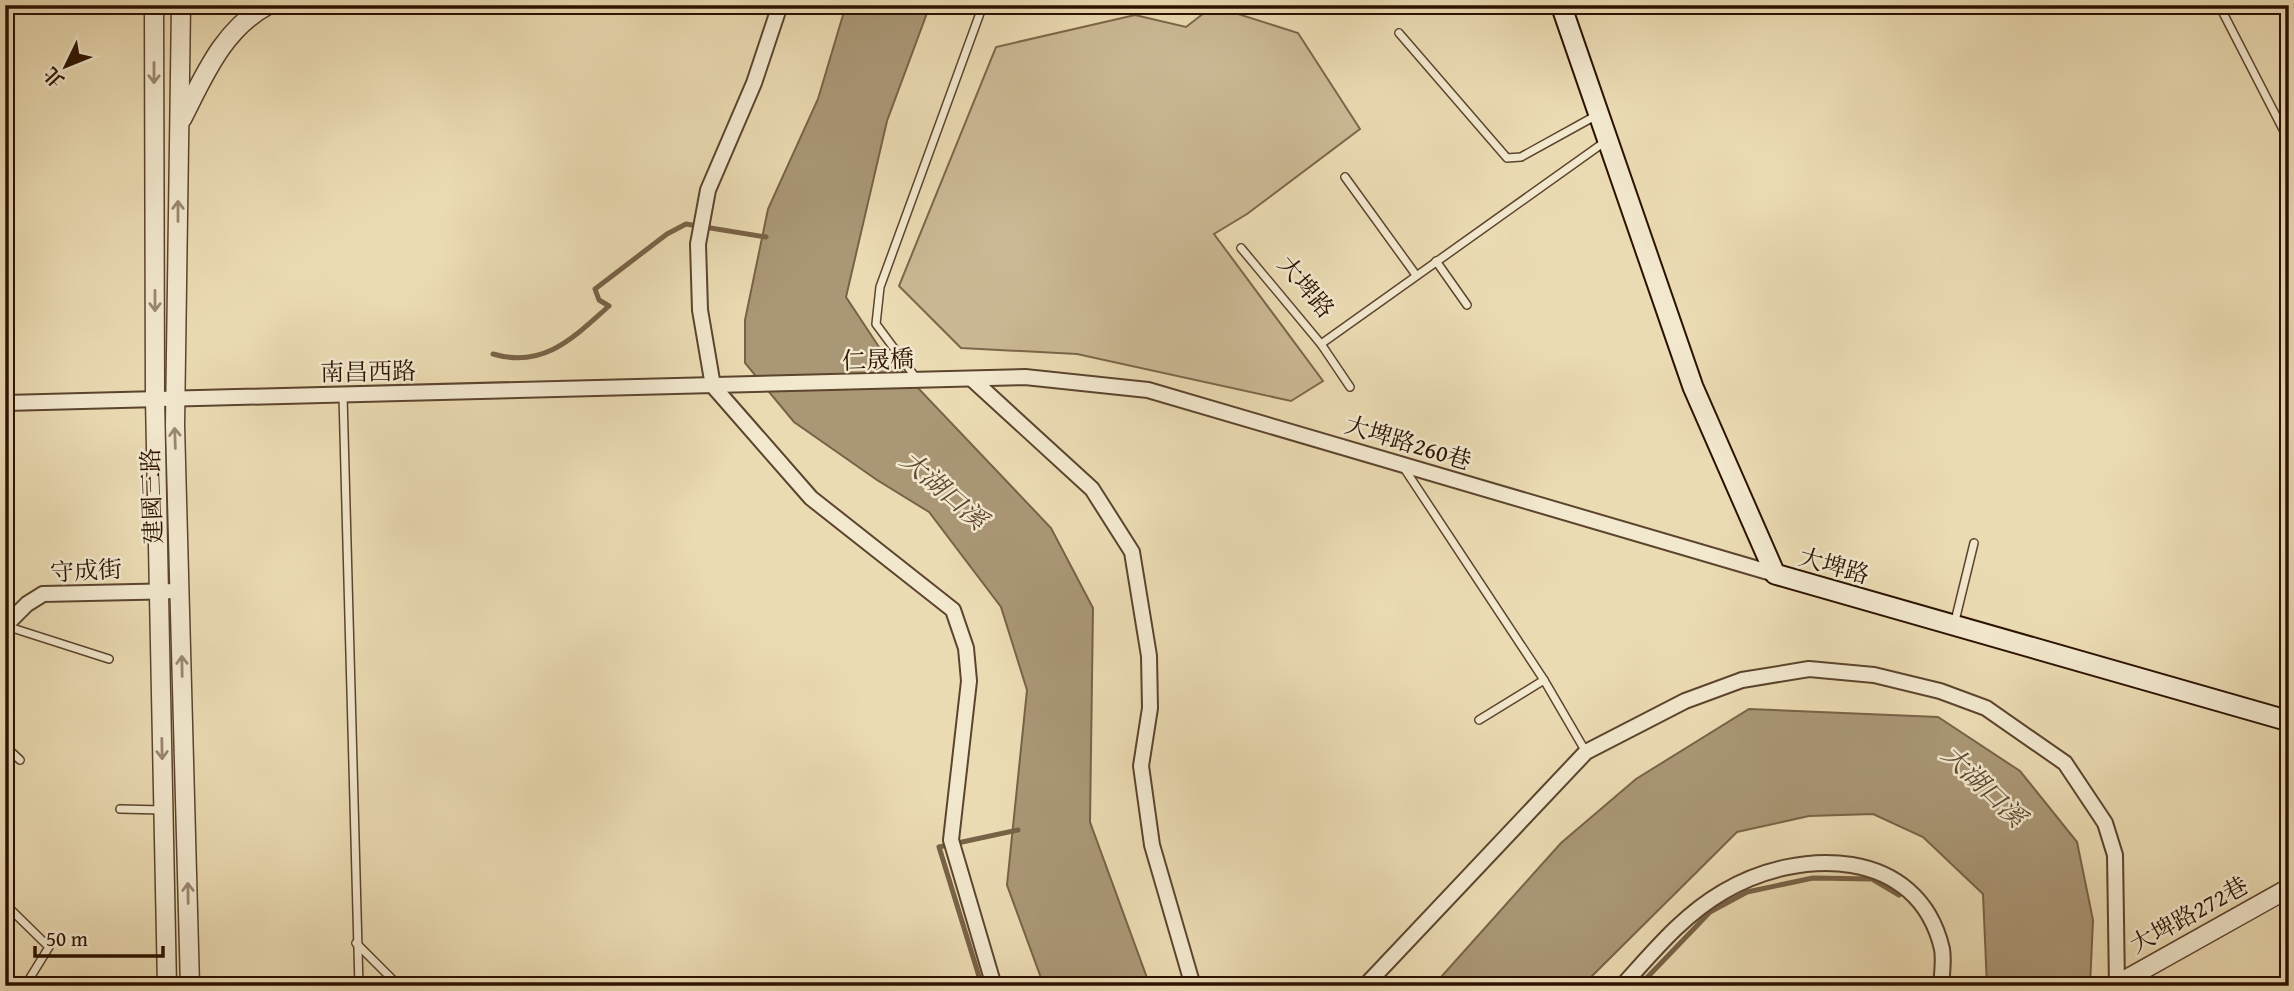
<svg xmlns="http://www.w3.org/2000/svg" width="2294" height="991" viewBox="0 0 2294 991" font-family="'Gentium Book Plus','Noto Serif TC',serif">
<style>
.green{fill:#cbb995;stroke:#7c664a;stroke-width:2}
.water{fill:#aa9776;stroke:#786247;stroke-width:2}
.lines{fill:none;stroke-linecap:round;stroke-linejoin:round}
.stream{stroke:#786247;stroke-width:5}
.service-casing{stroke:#5c442d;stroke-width:10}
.minor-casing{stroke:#5c442d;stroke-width:18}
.tertiary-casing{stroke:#5c442d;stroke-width:21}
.secondary-casing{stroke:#2c1200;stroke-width:23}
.service{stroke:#f2e8ce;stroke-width:7}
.minor{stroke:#f2e8ce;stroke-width:14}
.tertiary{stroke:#f2e8ce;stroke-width:18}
.secondary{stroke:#f2e8ce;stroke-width:19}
.oneway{stroke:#998871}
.labels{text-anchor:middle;stroke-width:5;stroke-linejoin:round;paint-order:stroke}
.street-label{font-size:24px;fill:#2c1200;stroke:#f2e8ce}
.water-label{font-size:26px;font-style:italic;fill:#5e472f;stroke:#f2e8ce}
</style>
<rect width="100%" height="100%" fill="#ebdbb3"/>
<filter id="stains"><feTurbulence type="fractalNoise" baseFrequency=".00286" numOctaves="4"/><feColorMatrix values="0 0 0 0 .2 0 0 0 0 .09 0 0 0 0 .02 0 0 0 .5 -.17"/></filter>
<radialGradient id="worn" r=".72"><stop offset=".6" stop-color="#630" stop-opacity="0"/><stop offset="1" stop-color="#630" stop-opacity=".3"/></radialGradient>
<path class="green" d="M1213,6L1298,33L1360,129L1247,214L1214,234L1323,381L1291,401L1077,354L961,348L899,286L996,47L1135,15L1186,27Z"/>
<g class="water">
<path d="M846,5H930L887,121L846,297L879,347L1051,528L1093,608L1090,822L1150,986H1044L1007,885L1027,690L1001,607L929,512L877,480L794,422L745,363V320L768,209L818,99Z"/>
<path d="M1749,709L1938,717L2020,771L2077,842L2093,920L2090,986H1987L1983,894L1923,837L1873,814L1809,816L1737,832L1582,986H1433L1561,843L1636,779Z"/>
</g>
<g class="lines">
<g class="stream">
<path d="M493,354C544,369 574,337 609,306L599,300L595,289L667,234L686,224L766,237"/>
<path d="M982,986L939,847L1018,830"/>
<path d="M1639,986L1710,912L1747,892L1813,878L1872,879L1899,895"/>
</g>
<g class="service-casing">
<g id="service">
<path d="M2219,5L2289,141"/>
<path d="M1399,33L1507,158L1521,157L1597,115"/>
<path d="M1345,177L1416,275"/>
<path d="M1241,248L1321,344L1606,141"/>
<path d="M1436,261L1467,305"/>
<path d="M1321,344L1350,387"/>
<path d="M916,378L876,324L880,287L983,5"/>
<path d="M343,396L359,986"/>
<path d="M1404,468L1544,680L1586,752"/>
<path d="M1954,625L1974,543"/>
<path d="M6,626L109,659"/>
<path d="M1479,720L1544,680"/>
<path d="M5,746L20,760"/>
<path d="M120,809L163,810"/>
<path d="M5,904L49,947L25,986"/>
<path d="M356,943L399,986"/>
</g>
</g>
<g class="minor-casing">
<g id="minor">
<path d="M780,5L754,83L708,190L698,244L700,310L713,386L811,498L953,610L966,648L969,681L951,840L994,986"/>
<path d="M973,380L1092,489L1132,552L1149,656L1150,708L1141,766L1152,845L1193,986"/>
<path d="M5,403L1025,377L1148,390L1775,574"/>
<path d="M5,626L27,604L43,594L180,591"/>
<path d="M1365,986L1586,752L1685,701L1742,680L1809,669L1874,675L1940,691L1986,708L2065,763L2105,823L2115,855L2117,986"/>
<path d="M1622,986C1654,951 1682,916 1723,892C1798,847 1918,846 1942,949C1944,960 1942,974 1941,986"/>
</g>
</g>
<g class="tertiary-casing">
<g id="tertiary">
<path d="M154,5L155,399L167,986"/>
<path d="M181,5L175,425L190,986"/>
<path d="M182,119C204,76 223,29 268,5"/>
<path d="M2114,986L2289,888"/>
</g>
</g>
<g class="secondary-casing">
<path id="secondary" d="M1561,5L1693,387L1775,574L2289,721"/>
</g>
<use href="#service" class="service"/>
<use href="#minor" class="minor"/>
<use href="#tertiary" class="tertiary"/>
<use href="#secondary" class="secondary"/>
</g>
<defs><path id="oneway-shaft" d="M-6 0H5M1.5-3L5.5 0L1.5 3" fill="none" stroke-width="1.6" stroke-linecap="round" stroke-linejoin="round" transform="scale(1.75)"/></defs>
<g class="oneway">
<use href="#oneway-shaft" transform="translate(154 73) rotate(90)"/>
<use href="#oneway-shaft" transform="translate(178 211) rotate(-90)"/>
<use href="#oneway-shaft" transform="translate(155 301) rotate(90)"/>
<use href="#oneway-shaft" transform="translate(175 438) rotate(-92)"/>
<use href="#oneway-shaft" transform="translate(182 666) rotate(-91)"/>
<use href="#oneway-shaft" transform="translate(162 749) rotate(89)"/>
<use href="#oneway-shaft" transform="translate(188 893) rotate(-91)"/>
</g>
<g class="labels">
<g class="street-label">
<text transform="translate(1306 287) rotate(50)" y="8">大埤路</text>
<text transform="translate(878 360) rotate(-2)" y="8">仁晟橋</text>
<text transform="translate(368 372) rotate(-1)" y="8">南昌西路</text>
<text transform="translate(1408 443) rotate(17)" y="8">大埤路260巷</text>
<text transform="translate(152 496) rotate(-92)" y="8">建國三路</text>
<text transform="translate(1834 566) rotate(16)" y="8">大埤路</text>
<text transform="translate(86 571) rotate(-3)" y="8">守成街</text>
<text transform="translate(2189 915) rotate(-29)" y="8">大埤路272巷</text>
</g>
<g class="water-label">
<text transform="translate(944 490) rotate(41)" y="9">大湖口溪</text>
<text transform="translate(1984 786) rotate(44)" y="9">大湖口溪</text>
</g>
</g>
<rect width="2294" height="991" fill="none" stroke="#ebdbb3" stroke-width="28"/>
<rect x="7" y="7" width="2280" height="977" fill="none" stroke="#2c1200" stroke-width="3.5"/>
<rect x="14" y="14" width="2266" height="963" fill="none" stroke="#2c1200" stroke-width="2"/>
<g transform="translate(66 66) rotate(227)" stroke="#f2e8ce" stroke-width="5" paint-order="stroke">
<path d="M0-5L12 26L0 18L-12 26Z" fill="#2c1200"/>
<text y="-10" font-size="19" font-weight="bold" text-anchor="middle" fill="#2c1200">北</text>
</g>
<path d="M35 946v10h128v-10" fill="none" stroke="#2c1200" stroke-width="3.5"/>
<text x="46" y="946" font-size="21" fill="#2c1200" stroke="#f2e8ce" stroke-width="5" paint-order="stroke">50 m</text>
<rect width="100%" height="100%" filter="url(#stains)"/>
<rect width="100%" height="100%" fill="url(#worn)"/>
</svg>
